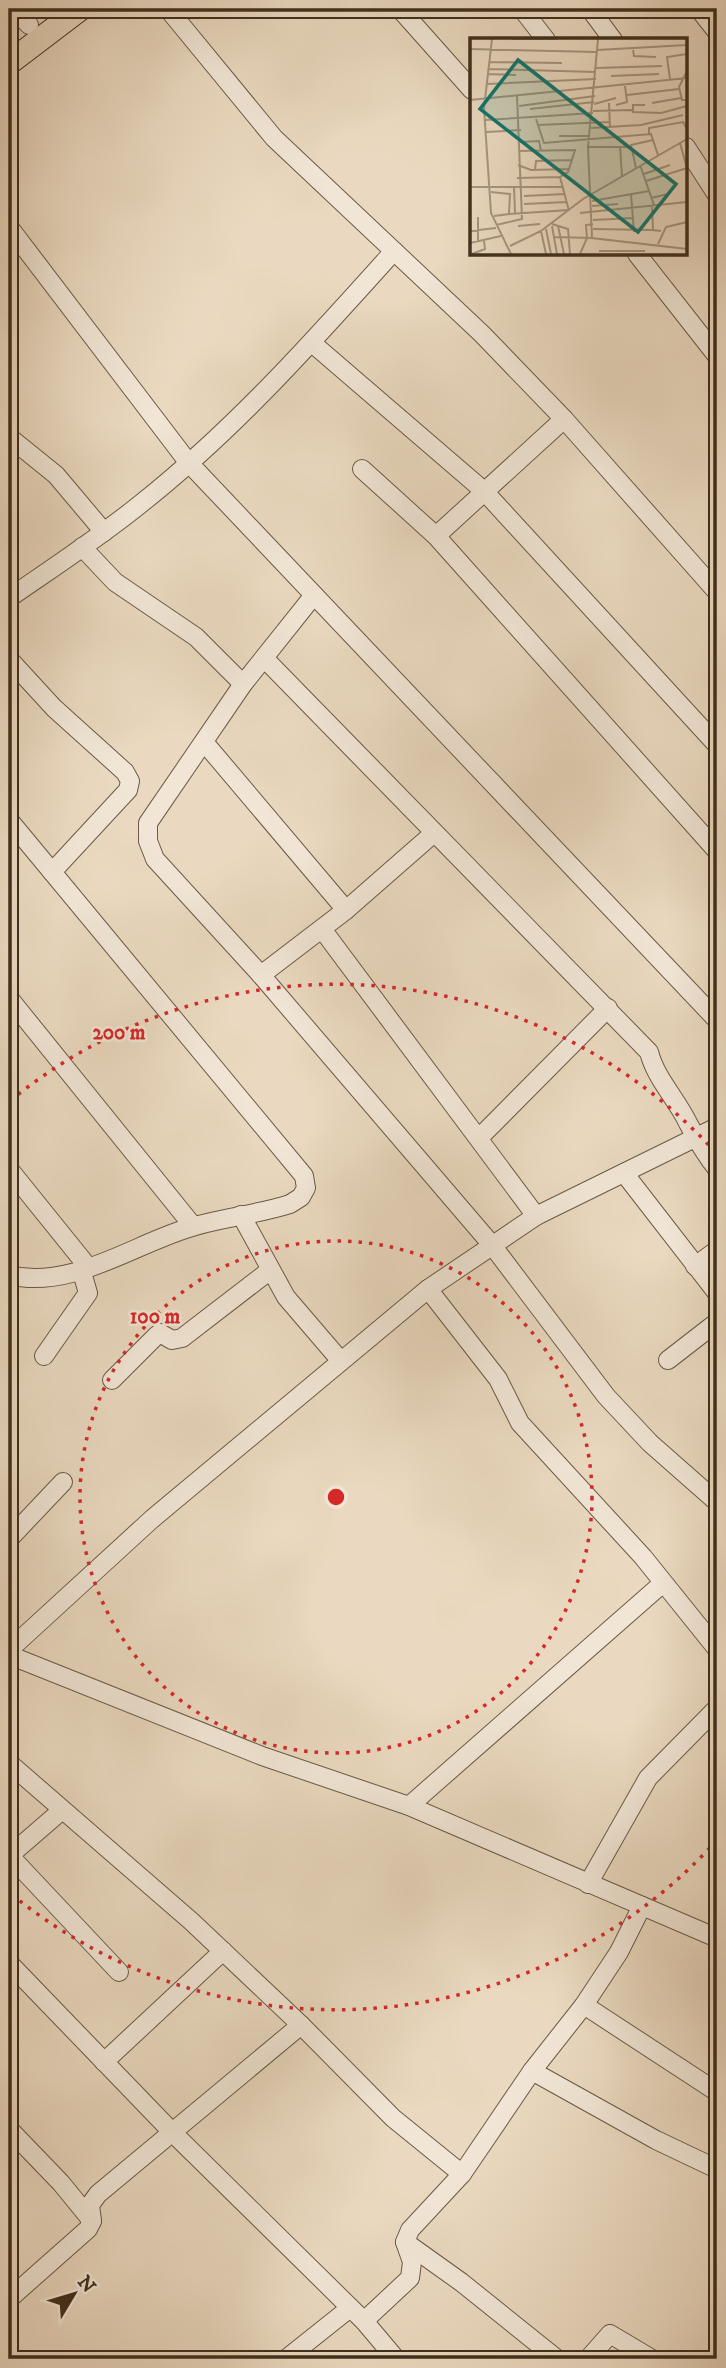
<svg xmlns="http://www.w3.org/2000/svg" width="726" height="2368" viewBox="0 0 726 2368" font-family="'IM FELL DW Pica',serif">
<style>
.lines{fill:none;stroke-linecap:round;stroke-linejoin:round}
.minor-casing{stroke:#6a5a46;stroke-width:20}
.major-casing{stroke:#402f1d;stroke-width:25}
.minor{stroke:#f1e6d6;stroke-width:18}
.major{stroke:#ead9c0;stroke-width:23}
.ring{fill:none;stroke:#d62828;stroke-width:3.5;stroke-dasharray:3.5 7}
.inset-road{fill:none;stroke:#a6957f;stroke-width:2}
.view{fill:#0f766e;fill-opacity:0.15;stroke:#0f766e;stroke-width:3.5}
.inset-edge{fill:none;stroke:#402f1d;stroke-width:3.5}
.centre{fill:#d62828;stroke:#f1e6d6;stroke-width:3.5}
.ring-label{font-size:21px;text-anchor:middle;font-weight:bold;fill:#d62828;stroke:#f1e6d6;stroke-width:5;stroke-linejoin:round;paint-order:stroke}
</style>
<rect width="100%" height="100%" fill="#ead9c0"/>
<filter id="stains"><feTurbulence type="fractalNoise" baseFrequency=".00286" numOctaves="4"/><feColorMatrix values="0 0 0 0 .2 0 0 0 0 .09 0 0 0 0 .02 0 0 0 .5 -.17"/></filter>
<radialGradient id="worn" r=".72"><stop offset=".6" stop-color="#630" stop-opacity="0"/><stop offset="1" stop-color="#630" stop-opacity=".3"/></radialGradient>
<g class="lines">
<g class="minor-casing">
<g id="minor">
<path d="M15,9L29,25"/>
<path d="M168,9L274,138L482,334L564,419L717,592"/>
<path d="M400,9L472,90"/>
<path d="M522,9L546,40"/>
<path d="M590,9L613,40"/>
<path d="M699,9L717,32"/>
<path d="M686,147L717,195"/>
<path d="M9,227L188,462L717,1020"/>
<path d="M637,254L717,356"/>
<path d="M312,343L484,491L717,745"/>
<path d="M9,437L56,475L104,532"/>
<path d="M362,469L436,536L717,851"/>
<path d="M436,536L564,419"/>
<path d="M82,547L115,582L196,637L243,684"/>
<path d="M314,595L243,684L148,823V841L155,859L261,975L492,1245L606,1396L650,1443L717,1502"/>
<path d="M9,598C54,567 100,537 143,502C236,428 315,339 394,251"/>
<path d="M9,659L54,708L125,772L130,781L128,790L52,872"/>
<path d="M265,659L649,1052C656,1079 676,1098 688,1123C697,1140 705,1154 717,1169"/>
<path d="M204,742L346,910"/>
<path d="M9,820L304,1176L306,1188L301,1197L290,1204C259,1214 227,1217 195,1226C136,1242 72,1291 9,1275"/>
<path d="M322,929L536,1216"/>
<path d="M261,975L346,910L434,833"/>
<path d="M9,998L193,1226"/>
<path d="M479,1138L608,1008"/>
<path d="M9,1169L88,1267"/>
<path d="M624,1173L717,1293"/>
<path d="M241,1215L286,1297L340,1360"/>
<path d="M695,1266L717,1250"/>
<path d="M428,1289L498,1379L520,1423L643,1557L717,1649"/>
<path d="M44,1356L88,1293L81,1269"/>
<path d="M668,1360L717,1322"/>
<path d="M112,1380L156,1336L160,1333L172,1340L182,1338L269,1271"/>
<path d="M9,1539L63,1482"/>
<path d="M9,1650L152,1519L428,1289L536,1216L717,1127"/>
<path d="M9,1655L262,1756L409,1806L717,1938"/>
<path d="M9,1763L191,1921L301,2025L393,2118L462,2174"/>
<path d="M409,1806L663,1583"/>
<path d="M9,1855L119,1972"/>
<path d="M9,1856L61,1811"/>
<path d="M588,1884L648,1778L717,1708"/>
<path d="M9,1963L173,2133L364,2321L396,2359"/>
<path d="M584,2005L717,2092"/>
<path d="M104,2062L223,1951"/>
<path d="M532,2071L656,2140L717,2169"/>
<path d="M9,2129L61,2183L92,2221"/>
<path d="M405,2242L461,2282L557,2359"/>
<path d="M9,2299L88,2229L92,2221L90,2205L98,2194L301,2025"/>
<path d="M364,2321L410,2278L412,2262L405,2242L410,2230L462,2174L532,2071L584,2005L619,1952L642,1906"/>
<path d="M286,2359L350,2308"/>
<path d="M588,2359L610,2334L652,2359"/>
</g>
</g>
<g class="major-casing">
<path id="major" d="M9,63L80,9"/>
</g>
<use href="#minor" class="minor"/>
<use href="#major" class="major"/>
</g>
<g class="ring">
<circle cx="336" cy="1497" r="256"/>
<path d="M717 1840A513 513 0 0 1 10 1893M10 1101A513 513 0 0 1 717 1154"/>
</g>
<g transform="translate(470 38)">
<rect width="217" height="217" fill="#ead9c0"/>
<path class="inset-road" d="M22,1L14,70L21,175L41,216M42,1H88M128,1L118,109L122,200L217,211M0,11L127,14M127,12L217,7M163,12L164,18L186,19M20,24L92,25M126,30L192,28M19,31L125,34M217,33L209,49L212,62H217M18,36L46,37M141,38L189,36M200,41L197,19L217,16M17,46L126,41M157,57L209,51M0,62L217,40M139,65L140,90M182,65L211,60M124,66L146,60M146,67L157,64L155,48M175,67H163V74L191,75L217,68M49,68L125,58M60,71L124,64M123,73L162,72M66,81L74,105L181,96L188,117M15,82L123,75M67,87L140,84M121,90L171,87L213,77M16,94L51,92M179,96V90L213,84L217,91M89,98H118M50,104L69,103L71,113M210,105L217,130M118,109H161M150,109L152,138M49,113L105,112L98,134L90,139L99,173M48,127L61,132L99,131M170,127L184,167M166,130L161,107L183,102M65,132L66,123L102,122M174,136L200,127M47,140L90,139M176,143L217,130M44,148L45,175M0,149H92M21,154L40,156L39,176L24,178M161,156L164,194M54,158L95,156M181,160L198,156L204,149M122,163L179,153M54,166L97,164M122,168L148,166M182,168L183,192L191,193M110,175L217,164M39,176L99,172M123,182L163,180M82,186L98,191L100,216M26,187L52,181L47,58M48,188L70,186M82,188L87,216M88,188L94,216M76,191L81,216M123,191L183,192M0,193L26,190M71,193L76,216M84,199L122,200M8,204V179M0,205L31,198M188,206L196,189L217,184M40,208L71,193L113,161L217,101M129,213H175M2,216L15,211L14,203M110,216L117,200L116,187L123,186"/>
<path class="view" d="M48,22L206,146L168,194L10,71Z"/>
<rect width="217" height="217" class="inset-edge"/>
</g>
<circle cx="336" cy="1497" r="10" class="centre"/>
<g class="ring-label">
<text x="119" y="1039">200 m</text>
<text x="155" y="1323">100 m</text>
</g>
<rect width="726" height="2368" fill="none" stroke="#ead9c0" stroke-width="35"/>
<rect x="10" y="10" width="705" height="2347" fill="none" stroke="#402f1d" stroke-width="3.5"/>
<rect x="18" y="18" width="691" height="2333" fill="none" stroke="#402f1d" stroke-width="2"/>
<g transform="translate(74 2294) rotate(52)" stroke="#f1e6d6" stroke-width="5" paint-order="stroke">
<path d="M0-5L12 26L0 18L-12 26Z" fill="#402f1d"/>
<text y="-10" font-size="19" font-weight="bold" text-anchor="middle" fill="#402f1d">N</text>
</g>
<rect width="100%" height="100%" filter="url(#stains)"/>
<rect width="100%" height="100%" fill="url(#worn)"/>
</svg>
